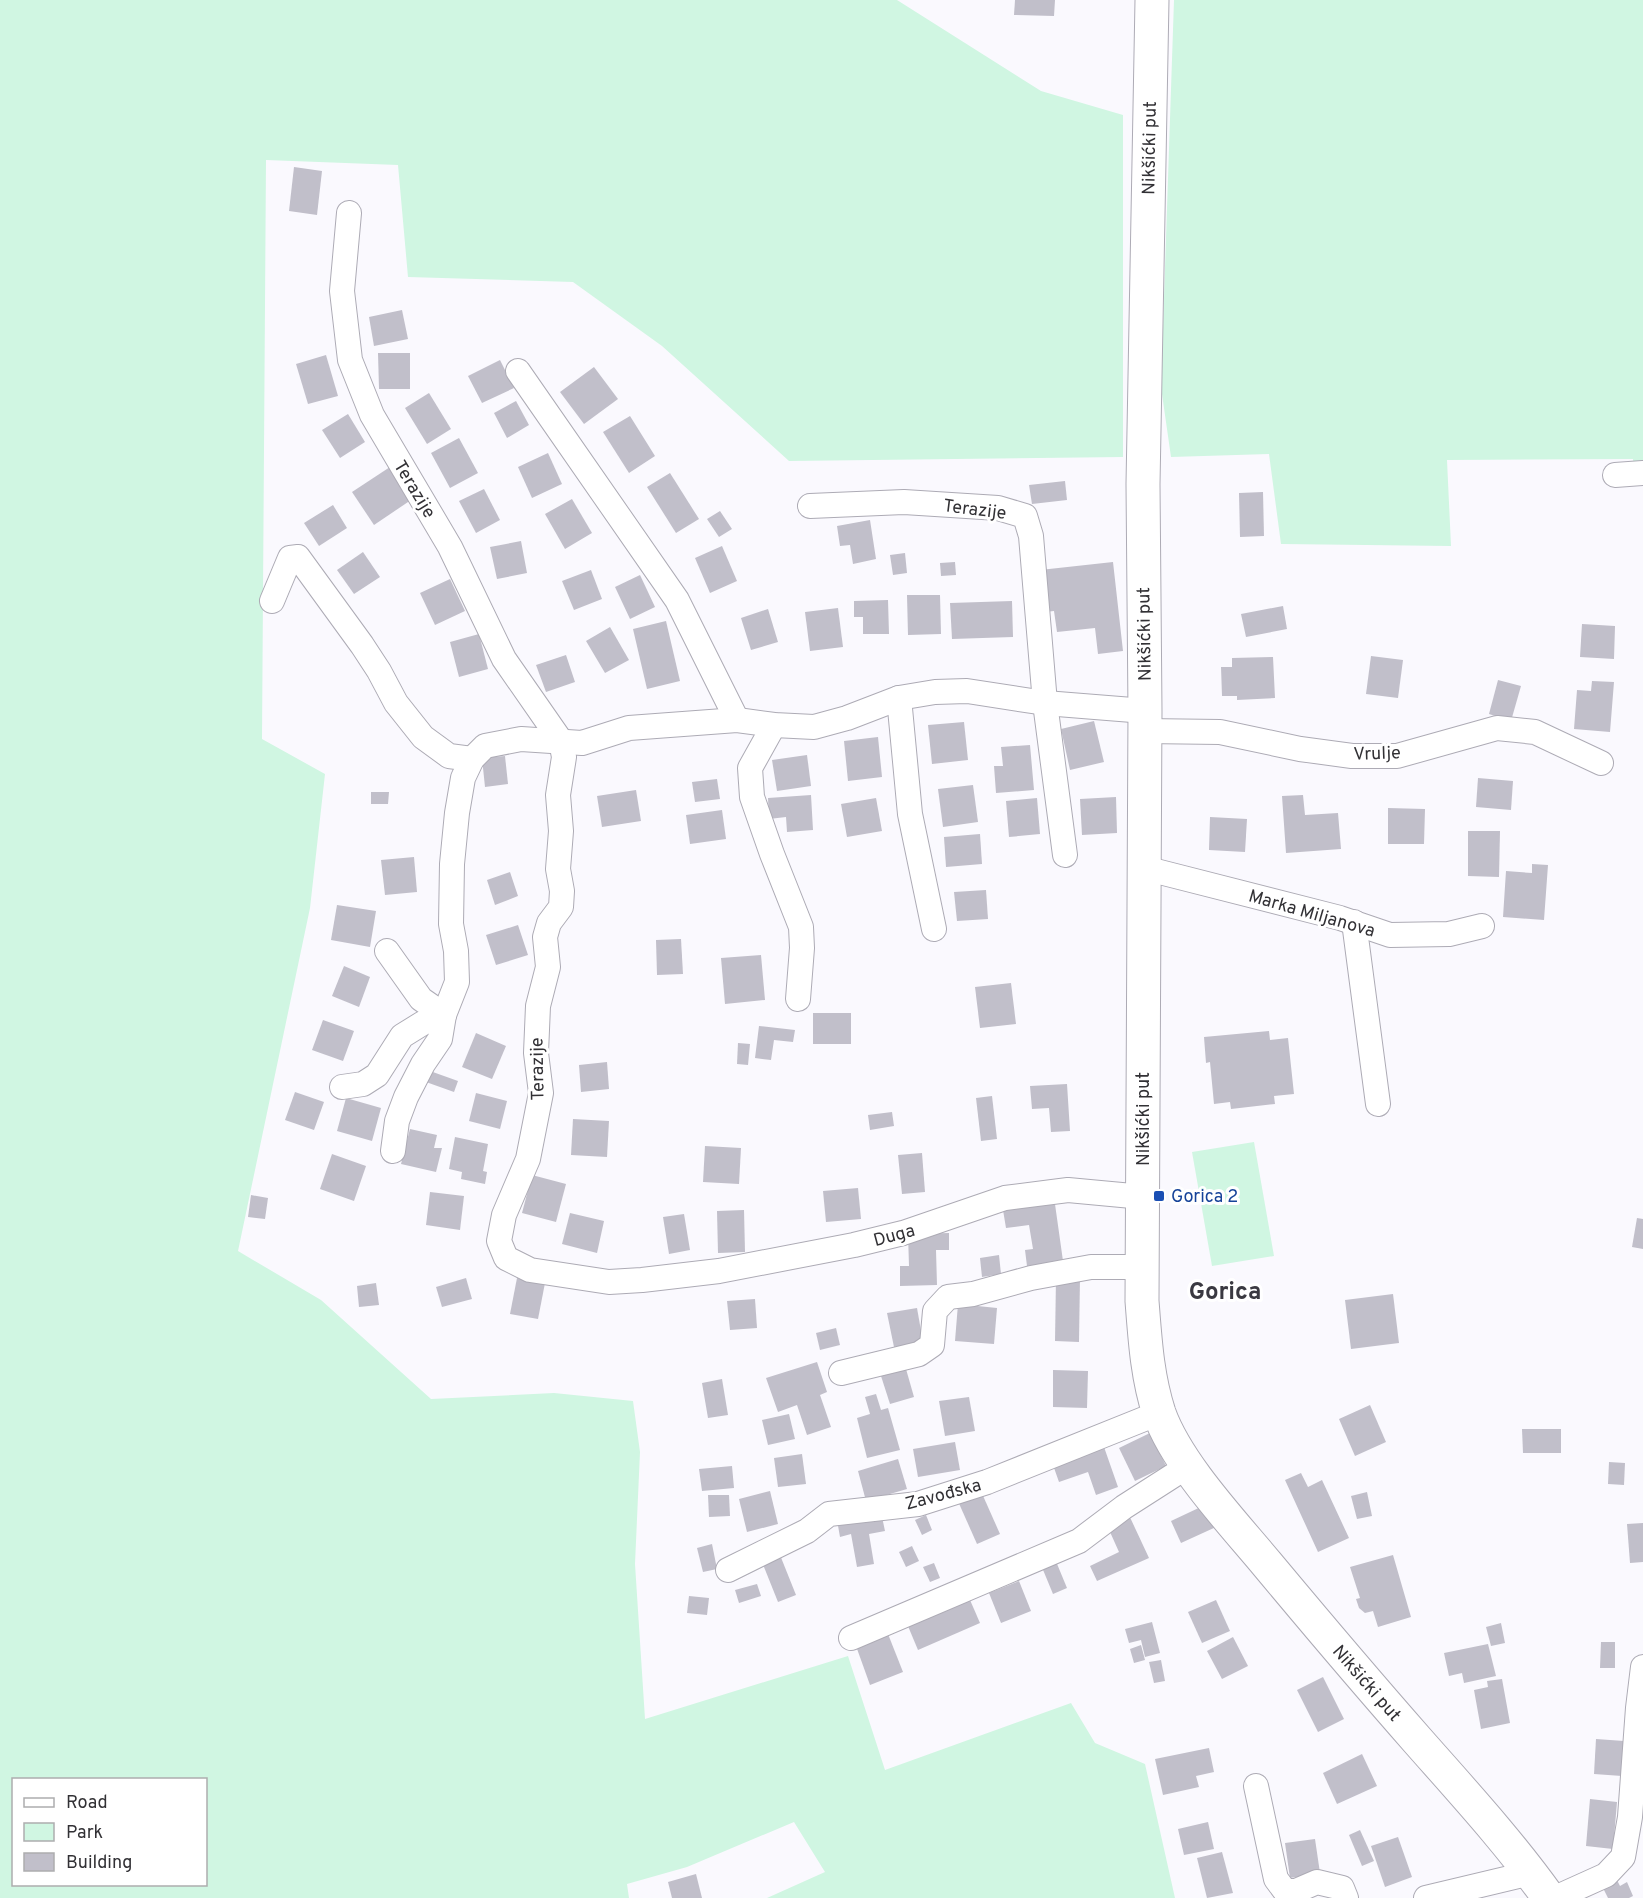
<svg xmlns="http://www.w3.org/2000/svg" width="1643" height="1898" viewBox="0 0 1643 1898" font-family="Overpass,sans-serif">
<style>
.green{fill:#d0f6e2;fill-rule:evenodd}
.building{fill:#c1bfca}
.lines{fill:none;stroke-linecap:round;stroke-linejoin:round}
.minor-casing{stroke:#adabb5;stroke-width:26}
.primary-casing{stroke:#adabb5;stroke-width:35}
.minor{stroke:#fff;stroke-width:24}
.primary{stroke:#fff;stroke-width:33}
.transit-dot{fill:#1a4fb4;stroke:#fff;stroke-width:2}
.labels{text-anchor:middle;stroke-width:6;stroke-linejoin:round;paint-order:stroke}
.street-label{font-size:18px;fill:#323135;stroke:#fff}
.transit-label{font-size:18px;fill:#164399;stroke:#fff;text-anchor:start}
.district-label{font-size:24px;font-weight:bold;fill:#3a3941;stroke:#fff}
</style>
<rect width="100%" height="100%" fill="#faf9fe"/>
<g class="green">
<path d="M0,0H897L1041,91L1123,115V457L789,461L662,346L573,282L408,277L398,165L266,160L262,739L325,774L310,908L238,1251L321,1300L431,1399L554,1393L633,1401L640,1452L635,1564L645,1719L848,1656L885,1770L1071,1703L1095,1743L1145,1764L1175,1898H767L825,1872L794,1822L687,1867L627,1884L629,1898H0ZM14,1780H206V1884H14Z"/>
<path d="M1174,0H1643V473L1634,474L1633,459L1447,460L1451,546L1281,544L1269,454L1171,457L1161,387Z"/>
<path d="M1254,1142L1274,1256L1212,1266L1192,1152Z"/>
</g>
<g class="building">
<path d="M1015,0H1055L1054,16L1014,15Z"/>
<path d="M294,167L322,171L317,215L289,211Z"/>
<path d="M402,310L408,339L374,346L369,317Z"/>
<path d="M378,353H410V389H379Z"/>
<path d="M326,355L338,396L308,404L296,364Z"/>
<path d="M500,360L514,388L482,403L468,376Z"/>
<path d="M594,367L618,399L584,424L560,392Z"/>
<path d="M429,393L451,429L427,444L405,408Z"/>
<path d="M516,401L529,425L507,438L494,413Z"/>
<path d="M348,414L365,442L340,458L322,430Z"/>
<path d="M630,416L655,456L629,473L603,432Z"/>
<path d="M459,438L478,473L450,488L431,453Z"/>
<path d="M548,453L562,484L532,498L518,467Z"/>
<path d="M390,467L411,500L374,525L352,492Z"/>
<path d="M670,473L699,519L676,533L647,487Z"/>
<path d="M1065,481L1067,500L1032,504L1029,485Z"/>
<path d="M484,489L500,520L476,533L459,501Z"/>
<path d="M1263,492L1264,536L1240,537L1239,493Z"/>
<path d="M572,499L592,533L565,549L545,514Z"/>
<path d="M333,505L347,528L319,546L304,523Z"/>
<path d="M720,511L732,529L719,537L707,519Z"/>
<path d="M870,520L876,559L853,564L850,545L840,546L837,526Z"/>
<path d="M521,541L527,573L497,579L490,547Z"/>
<path d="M722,546L737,581L710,593L695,558Z"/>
<path d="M363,552L380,577L354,594L337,570Z"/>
<path d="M905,553L907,573L893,575L890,555Z"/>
<path d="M955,562L956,575L941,576L940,563Z"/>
<path d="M1113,562L1123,651L1098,654L1095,628L1057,632L1054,611L1045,612L1040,570Z"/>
<path d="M591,570L602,599L574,610L562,581Z"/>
<path d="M640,575L655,607L630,619L615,587Z"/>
<path d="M450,579L465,611L435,625L420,593Z"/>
<path d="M907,595H940L941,634L908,635Z"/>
<path d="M888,600L889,634H863V617H854V601Z"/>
<path d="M1012,601L1013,637L952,639L950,603Z"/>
<path d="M1283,606L1287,629L1246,637L1241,614Z"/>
<path d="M838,608L843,647L810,651L805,612Z"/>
<path d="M768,609L778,642L751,650L741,618Z"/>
<path d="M666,621L680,681L647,689L633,629Z"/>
<path d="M1582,624L1615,626L1614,659L1580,657Z"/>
<path d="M610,627L629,660L605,673L586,641Z"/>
<path d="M479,634L488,669L459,677L450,642Z"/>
<path d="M566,655L575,682L546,692L536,665Z"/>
<path d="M1371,656L1403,660L1398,698L1366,694Z"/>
<path d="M1273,657L1275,698L1237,700V696H1222L1221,667H1232V658Z"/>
<path d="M1498,680L1521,686L1511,721L1489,714Z"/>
<path d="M1592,681L1614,682L1610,732L1574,729L1577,690L1591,691Z"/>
<path d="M1094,721L1104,762L1070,770L1061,729Z"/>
<path d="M964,722L968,760L932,764L928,725Z"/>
<path d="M878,737L882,777L848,781L844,741Z"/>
<path d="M1030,745L1034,790L996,793L994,766H1003L1001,747Z"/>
<path d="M807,755L811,786L777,791L772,760Z"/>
<path d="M505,756L508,784L485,787L482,758Z"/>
<path d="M1478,778L1513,781L1511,810L1476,807Z"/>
<path d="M717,779L720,799L695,802L692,782Z"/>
<path d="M973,785L978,822L943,827L938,789Z"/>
<path d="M636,790L641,821L602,827L597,796Z"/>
<path d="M371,792H389L388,804H371Z"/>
<path d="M811,795L813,830L787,832L786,817L769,819L768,798Z"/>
<path d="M1303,795L1305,815L1338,813L1341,849L1286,853L1282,796Z"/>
<path d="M1116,797L1117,833L1082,835L1080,799Z"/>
<path d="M876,798L882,831L847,837L841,804Z"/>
<path d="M1037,798L1040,834L1009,837L1006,801Z"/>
<path d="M1388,808L1425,809L1424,844H1388Z"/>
<path d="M722,810L726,839L690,844L686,815Z"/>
<path d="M1210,817L1247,819L1245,852L1209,850Z"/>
<path d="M1468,831H1500L1499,877L1468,876Z"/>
<path d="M980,834L982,864L946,867L944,837Z"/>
<path d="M414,857L417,892L385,895L381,860Z"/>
<path d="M1532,864L1548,865L1544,920L1503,917L1506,871L1532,873Z"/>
<path d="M510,872L518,896L495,905L487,880Z"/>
<path d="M986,890L988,919L957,921L954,892Z"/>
<path d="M337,905L376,911L370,947L331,940Z"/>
<path d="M518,925L528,955L496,965L486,935Z"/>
<path d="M681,939L683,974L657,975L656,940Z"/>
<path d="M761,955L765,1000L725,1004L721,958Z"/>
<path d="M344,966L370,977L359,1007L332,996Z"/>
<path d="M1011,983L1016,1024L980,1028L975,987Z"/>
<rect x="813" y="1013" width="38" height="31"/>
<path d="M323,1020L354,1031L343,1061L312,1050Z"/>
<path d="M759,1026L795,1030L793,1042L774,1040L771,1060L755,1058Z"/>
<path d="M1269,1031L1270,1040L1288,1038L1294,1094L1274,1096L1275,1104L1231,1109L1230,1102L1214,1104L1210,1062L1206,1063L1204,1037Z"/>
<path d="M476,1033L506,1046L492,1079L462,1067Z"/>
<path d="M738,1043L750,1044L748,1065L737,1064Z"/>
<path d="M607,1062L609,1089L581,1092L579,1065Z"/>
<path d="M430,1071L458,1081L454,1092L426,1082Z"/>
<path d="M1067,1084L1070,1131L1051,1132L1049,1108L1032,1109L1030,1086Z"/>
<path d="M295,1092L324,1102L314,1130L285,1120Z"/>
<path d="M476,1093L507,1101L500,1129L469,1121Z"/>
<path d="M992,1096L997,1139L981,1141L976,1098Z"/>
<path d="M346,1098L381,1108L372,1141L337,1131Z"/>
<path d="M892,1112L894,1126L870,1130L868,1115Z"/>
<path d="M573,1119L609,1121L607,1157L571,1155Z"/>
<path d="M410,1129L437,1135L434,1148H442L436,1172L401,1164Z"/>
<path d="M455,1137L488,1144L483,1171L487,1172L485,1184L461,1179L462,1172L449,1169Z"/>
<path d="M705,1146L741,1148L739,1184L703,1182Z"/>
<path d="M922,1153L925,1192L902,1194L898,1155Z"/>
<path d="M332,1154L366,1166L354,1201L320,1189Z"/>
<path d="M532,1175L566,1184L556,1222L522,1213Z"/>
<path d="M858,1188L861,1219L826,1222L823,1191Z"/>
<path d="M430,1192L464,1196L460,1230L426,1225Z"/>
<path d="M251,1195L268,1198L265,1219L248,1217Z"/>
<path d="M1054,1197L1063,1261L1027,1266L1025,1250L1033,1249L1029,1225L1006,1228L1002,1204Z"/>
<path d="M744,1210L745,1252L718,1253L717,1211Z"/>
<path d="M570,1213L604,1221L597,1253L562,1244Z"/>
<path d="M684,1214L690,1250L669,1254L663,1217Z"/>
<path d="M1637,1218L1643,1219V1249L1632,1247Z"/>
<path d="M949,1233V1250H936L937,1285L900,1286V1266H909L908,1234Z"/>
<path d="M999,1255L1001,1274L982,1277L980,1258Z"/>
<path d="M1056,1277H1080L1079,1342L1055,1341Z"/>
<path d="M466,1278L472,1299L442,1307L436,1287Z"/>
<path d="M517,1278L545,1283L538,1319L510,1314Z"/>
<path d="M376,1283L379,1305L359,1307L357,1286Z"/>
<path d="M1393,1294L1399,1343L1351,1349L1345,1300Z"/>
<path d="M755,1299L757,1328L730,1330L727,1301Z"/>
<path d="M958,1304L997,1308L994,1344L955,1341Z"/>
<path d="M917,1308L923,1342L894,1347L887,1313Z"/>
<path d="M836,1328L840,1345L820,1350L816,1333Z"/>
<path d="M817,1362L827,1392L820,1395L831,1427L807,1435L797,1405L778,1412L766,1378Z"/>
<path d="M906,1369L914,1397L890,1404L881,1376Z"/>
<path d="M1053,1370L1088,1371L1087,1408L1053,1407Z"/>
<path d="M722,1379L728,1415L708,1418L702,1383Z"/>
<path d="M876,1394L881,1410L888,1408L900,1450L867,1458L857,1418L870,1414L865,1397Z"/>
<path d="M969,1397L975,1431L945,1436L939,1401Z"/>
<path d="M1370,1405L1386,1442L1355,1456L1339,1419Z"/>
<path d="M789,1414L795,1439L768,1445L762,1420Z"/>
<path d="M1522,1429H1561V1453H1523Z"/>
<path d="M1150,1433L1166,1466L1135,1481L1119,1448Z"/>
<path d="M955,1442L960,1470L918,1477L913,1449Z"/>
<path d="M1104,1447L1118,1487L1096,1495L1088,1472L1059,1482L1053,1465Z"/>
<path d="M802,1454L806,1484L778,1487L774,1458Z"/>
<path d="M898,1459L907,1489L866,1501L858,1471Z"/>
<path d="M1609,1462L1625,1463L1624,1485L1608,1484Z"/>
<path d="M732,1466L734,1488L702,1491L699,1469Z"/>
<path d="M1301,1473L1308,1487L1322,1480L1349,1538L1318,1552L1285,1480Z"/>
<path d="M980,1489L1000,1534L977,1544L957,1499Z"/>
<path d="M770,1491L778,1524L747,1532L739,1499Z"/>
<path d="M1367,1492L1372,1516L1357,1519L1351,1496Z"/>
<path d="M708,1495H729L730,1516L709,1517Z"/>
<path d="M1205,1505L1216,1527L1181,1543L1171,1521Z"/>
<path d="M881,1512L885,1531L869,1534L874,1564L857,1567L851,1534L840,1537L837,1520Z"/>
<path d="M1128,1513L1149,1558L1097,1581L1090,1566L1119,1552L1106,1523Z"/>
<path d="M926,1515L932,1530L922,1535L915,1520Z"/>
<path d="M1643,1523V1562L1630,1563L1627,1524Z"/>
<path d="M712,1544L717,1569L703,1572L697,1548Z"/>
<path d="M912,1546L919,1561L906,1567L899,1552Z"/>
<path d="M780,1555L796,1595L778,1602L762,1562Z"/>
<path d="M1393,1555L1411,1617L1378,1627L1373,1611L1365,1613L1359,1608L1356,1599L1360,1598L1350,1567Z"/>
<path d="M1055,1559L1067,1588L1053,1594L1041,1565Z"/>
<path d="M934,1563L940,1578L930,1582L923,1567Z"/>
<path d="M1019,1581L1031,1611L1001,1623L989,1593Z"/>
<path d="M757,1584L761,1596L739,1603L735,1590Z"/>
<path d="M967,1593L980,1623L918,1650L905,1619Z"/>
<path d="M689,1596L709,1598L707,1615L687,1613Z"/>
<path d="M1216,1600L1230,1631L1202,1643L1188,1612Z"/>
<path d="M1152,1622L1160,1653L1145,1657L1141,1640L1129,1643L1125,1629Z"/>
<path d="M1501,1623L1505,1643L1491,1646L1486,1627Z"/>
<path d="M888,1634L903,1672L870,1685L856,1646Z"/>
<path d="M1233,1637L1248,1666L1222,1679L1207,1651Z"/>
<path d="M1601,1642H1615V1668H1600Z"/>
<path d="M1488,1644L1496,1676L1464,1683L1462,1673L1449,1676L1444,1653Z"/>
<path d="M1141,1645L1145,1660L1134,1663L1130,1649Z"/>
<path d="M1161,1660L1165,1681L1154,1683L1149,1662Z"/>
<path d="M1323,1677L1344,1719L1318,1732L1297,1690Z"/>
<path d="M1502,1679L1510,1723L1481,1729L1474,1690L1488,1687L1487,1681Z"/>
<path d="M1596,1739L1624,1741L1622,1776L1594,1774Z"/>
<path d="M1209,1748L1214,1772L1196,1776L1199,1787L1163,1795L1155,1759Z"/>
<path d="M1362,1754L1377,1786L1337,1804L1323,1773Z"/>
<path d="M1590,1799L1617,1802L1613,1849L1586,1846Z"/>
<path d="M1208,1822L1214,1849L1184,1855L1178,1829Z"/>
<path d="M1360,1830L1374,1861L1362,1866L1349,1835Z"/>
<path d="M1398,1837L1412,1877L1385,1887L1371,1846Z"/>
<path d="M1315,1839L1320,1873L1290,1878L1285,1843Z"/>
<path d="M1222,1852L1233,1893L1207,1898L1197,1858Z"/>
<path d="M696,1874L702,1898H672L668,1882Z"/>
<path d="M1615,1876L1620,1886L1627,1882L1633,1896L1629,1898H1608L1600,1882Z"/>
</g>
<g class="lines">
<g class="minor-casing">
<g id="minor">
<path d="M349,213L342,291L350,360L372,415L450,547L504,659L561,741L564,757L558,795L561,831L558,869L562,891L561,907L549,923L545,937L548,967L538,1006L536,1053L541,1093L528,1159L504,1215L499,1241L506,1258L530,1270L609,1282L642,1280L719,1271L854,1245L903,1233L1005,1198L1068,1190L1143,1197"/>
<path d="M518,371L677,600L737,720"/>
<path d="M1615,475L1643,473"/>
<path d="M810,506L904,502L998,508L1025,516L1031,536L1045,703L1065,855"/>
<path d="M272,601L290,558L298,557L362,645L379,671L396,703L423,737L449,756L472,759"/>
<path d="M899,698L910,814L934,929"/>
<path d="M774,725L750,768L752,797L772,854L801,927L802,948L798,999"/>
<path d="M1145,731L1220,732L1300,749L1352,756H1397L1497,728L1535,732L1601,763"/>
<path d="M1144,868L1340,918L1390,935L1449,934L1482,926"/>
<path d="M1354,922L1378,1104"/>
<path d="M387,951L421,999L444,1015"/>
<path d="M342,1087L363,1084L377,1075L402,1036L423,1023L444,1015"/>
<path d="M393,1151L397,1121L406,1097L423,1064L440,1039L444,1015L457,982L456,951L451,924L452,864L457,813L463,778L472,759L485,746L521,739L582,743L629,728L737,720L774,725L814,727L847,718L899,698L935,692L967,691L1045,703L1145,711"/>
<path d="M841,1373L919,1354L932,1345L935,1311L948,1297L973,1294L1031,1278L1091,1267H1143"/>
<path d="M728,1570L807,1531L829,1514L918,1504L987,1482L1159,1413"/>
<path d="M851,1638L1079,1541L1124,1507L1188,1466"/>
<path d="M1256,1786L1276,1879L1285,1891H1296L1317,1882L1342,1888L1346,1898"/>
<path d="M1426,1898L1531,1873"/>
<path d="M1555,1898L1606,1875L1623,1857L1630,1817L1638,1708L1643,1667"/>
</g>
</g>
<g class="primary-casing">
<path id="primary" d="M1152,0L1143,484L1145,711L1142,1301C1145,1339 1147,1376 1159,1413C1177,1464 1233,1523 1267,1564C1317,1624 1367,1683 1418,1741C1463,1792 1509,1842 1549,1898"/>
</g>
<use href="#minor" class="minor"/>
<use href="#primary" class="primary"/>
</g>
<rect class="transit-dot" x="1153" y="1190" width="12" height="12" rx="3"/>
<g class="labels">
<g class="street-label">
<text transform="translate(1149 148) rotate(-89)" y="6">Nikšićki put</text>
<text transform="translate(415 489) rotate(59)" y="6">Terazije</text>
<text transform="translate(975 509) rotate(7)" y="6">Terazije</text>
<text transform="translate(1144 634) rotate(-91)" y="6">Nikšićki put</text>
<text transform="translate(1377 753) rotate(-2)" y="6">Vrulje</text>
<text transform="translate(1312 913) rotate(16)" y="6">Marka Miljanova</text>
<text transform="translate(537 1069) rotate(-91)" y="6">Terazije</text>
<text transform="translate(1143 1119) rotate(-90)" y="6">Nikšićki put</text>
<text transform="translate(894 1235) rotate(-15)" y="6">Duga</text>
<text transform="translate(943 1494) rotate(-15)" y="6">Zavođska</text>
<text transform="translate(1367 1683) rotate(49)" y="6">Nikšićki put</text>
</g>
<g class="transit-label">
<text x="1171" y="1202">Gorica 2</text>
</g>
<g class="district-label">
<text x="1225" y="1299">Gorica</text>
</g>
</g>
<rect x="12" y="1778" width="195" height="108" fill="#ffffff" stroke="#adadae" stroke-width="1.5"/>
<rect x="24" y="1798" width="30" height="9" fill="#ffffff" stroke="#adadae" stroke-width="1.5"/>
<text x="66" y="1808" font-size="18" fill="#323135">Road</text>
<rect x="24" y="1823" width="30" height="18" fill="#d0f6e2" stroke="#adadae" stroke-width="1.5"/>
<text x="66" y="1838" font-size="18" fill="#323135">Park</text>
<rect x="24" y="1853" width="30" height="18" fill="#c1bfca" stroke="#adadae" stroke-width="1.5"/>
<text x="66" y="1868" font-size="18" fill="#323135">Building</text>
</svg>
